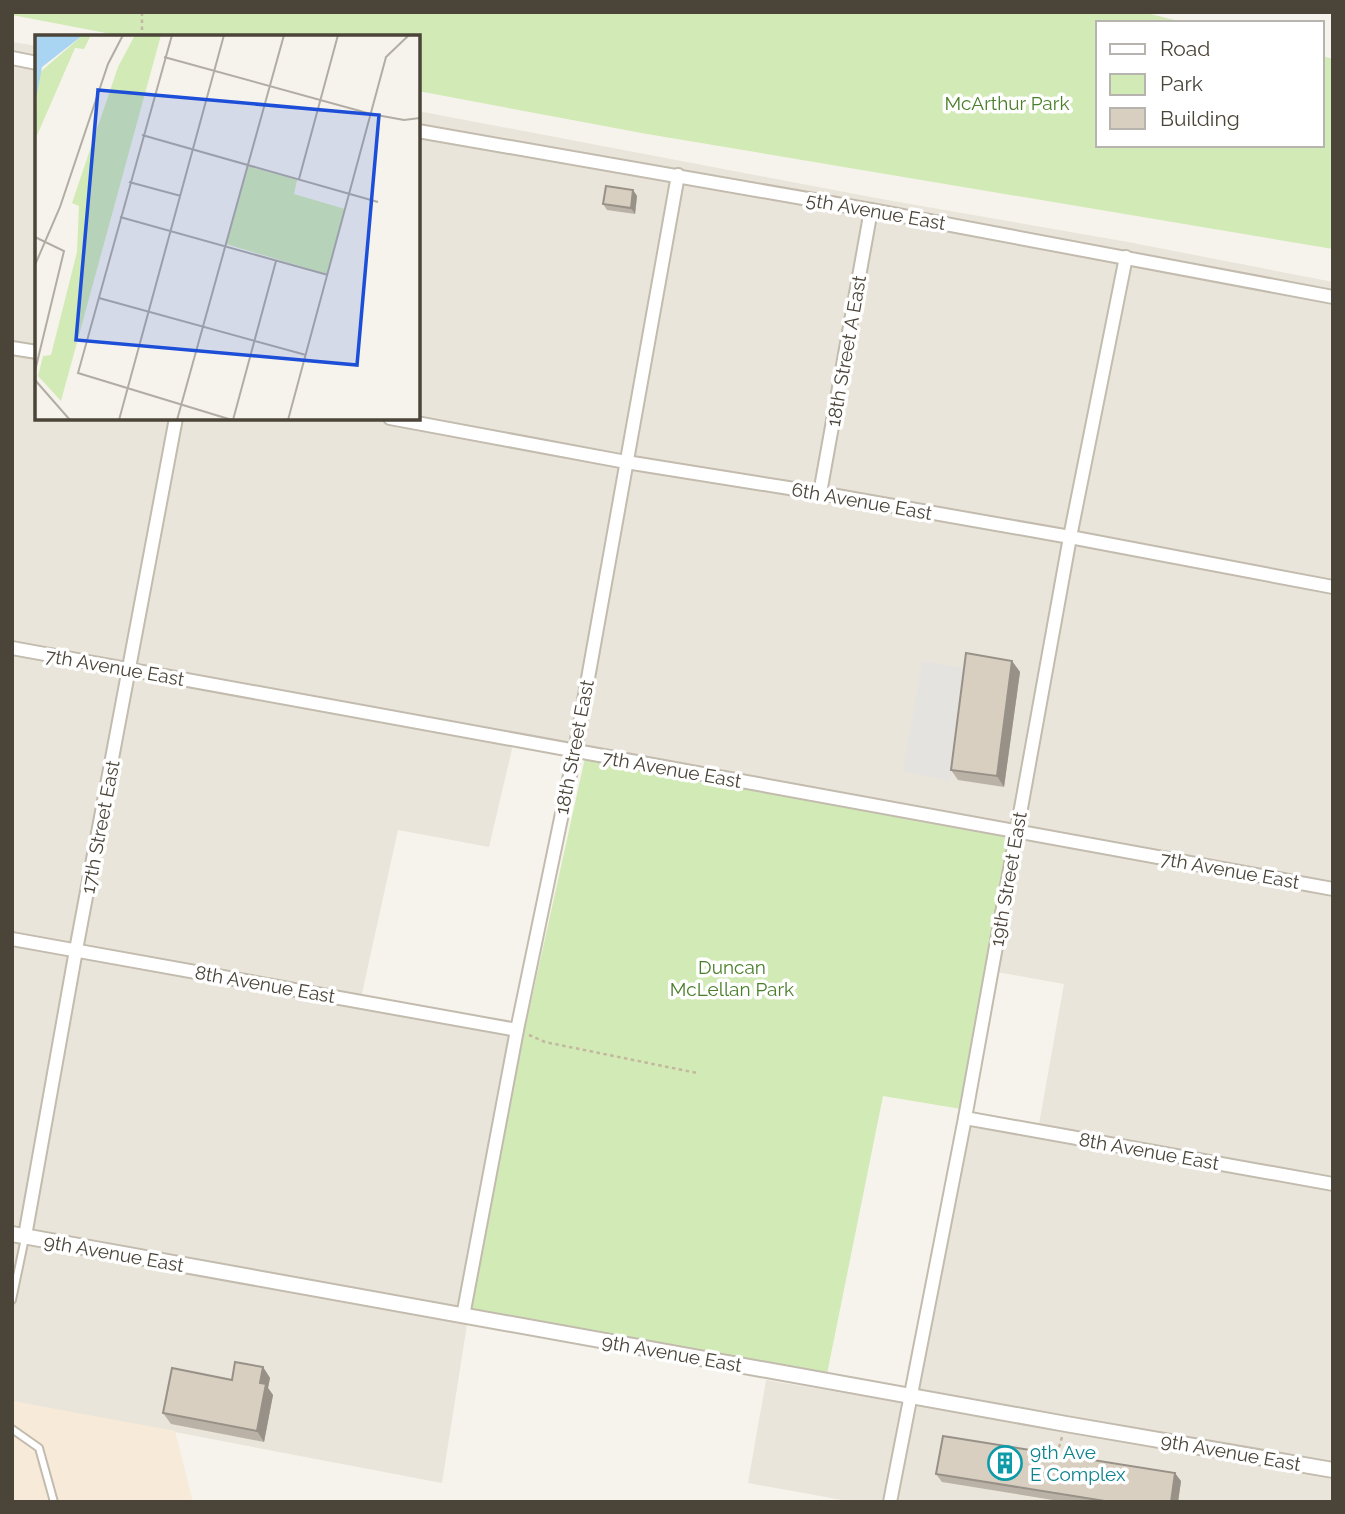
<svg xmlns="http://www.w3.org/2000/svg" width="1345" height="1514" viewBox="0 0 1345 1514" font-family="Raleway,sans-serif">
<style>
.residential{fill:#eae5da}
.commercial{fill:#f7ead8}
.green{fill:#d2eab5}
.parking{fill:#e5e3e0}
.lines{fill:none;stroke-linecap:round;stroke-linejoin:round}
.service-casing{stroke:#c2bbae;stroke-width:10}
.minor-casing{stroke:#c2bbae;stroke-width:16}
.tertiary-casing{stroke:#c2bbae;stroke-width:18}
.path{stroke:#c4b79f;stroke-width:2.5;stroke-dasharray:3.5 3.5;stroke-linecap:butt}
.service{stroke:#fff;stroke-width:6}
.minor{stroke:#fff;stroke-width:12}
.tertiary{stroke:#fff;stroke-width:14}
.wall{fill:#bab2a6}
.shaded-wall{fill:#979187}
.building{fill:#d8cfc1;stroke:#979187;stroke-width:2}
.labels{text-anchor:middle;stroke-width:7;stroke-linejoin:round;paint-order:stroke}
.park-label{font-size:19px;fill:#4a7f2a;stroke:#fff}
.street-label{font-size:19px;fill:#4b4439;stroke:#fff}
.culture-label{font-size:19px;fill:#0d838f;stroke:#fff;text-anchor:start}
.inset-road{fill:none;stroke:#b2ada4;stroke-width:2}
.view{fill:#1d4ed8;fill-opacity:0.15;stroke:#1d4ed8;stroke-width:3.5}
.inset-edge{fill:none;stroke:#4b4439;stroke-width:3.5}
</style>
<rect width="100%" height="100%" fill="#f6f3ec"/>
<path class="residential" d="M12,42L37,46V418H418V111L876,198L1128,242L1333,282V1502H853L748,1483L766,1380L902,1403L961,1109L1039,1124L1064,984L986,970L1011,837L513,745L489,847L398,830L359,1007L523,1038L469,1312L442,1483L12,1401Z"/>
<path class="commercial" d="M12,1401L175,1431L193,1502H12Z"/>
<g class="green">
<path d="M12,12H1143L1186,23H1098V145H1322V56L1333,59V249L647,134L418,91V37H127L12,15Z"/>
<path d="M585,758L1011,837L961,1109L883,1096L827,1374L469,1312L523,1038Z"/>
</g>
<path class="parking" d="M922,661L970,669L950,781L903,772Z"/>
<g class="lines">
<g class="service-casing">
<g id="service">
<path d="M12,1300L25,1238"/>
<path d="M12,1429L39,1448L54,1502"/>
</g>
</g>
<g class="minor-casing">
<g id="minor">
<path d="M12,58L37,63"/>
<path d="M418,131L871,210L1333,297"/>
<path d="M12,348L37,352"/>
<path d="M390,418L626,462L820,493L1070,537L1333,587"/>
<path d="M820,493L871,210"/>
<path d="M12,648L1333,889"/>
<path d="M12,939L517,1030"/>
<path d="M965,1118L1333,1184"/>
<path d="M25,1236L76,950L176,418"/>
<path d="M463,1316L517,1030L575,751L678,175"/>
<path d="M890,1502L965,1118L1070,537L1126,257"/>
</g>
</g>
<g class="tertiary-casing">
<path id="tertiary" d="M12,1234L1066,1424L1333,1470"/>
</g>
<g class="path">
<path d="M142,37V12"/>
<path d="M529,1035L545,1042L697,1073"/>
<path d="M1057,1454L1062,1437"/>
</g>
<use href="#service" class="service"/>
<use href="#minor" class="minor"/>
<use href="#tertiary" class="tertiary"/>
</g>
<g class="wall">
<path d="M633,190L637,196L635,214L607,210L603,204Z"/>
<path d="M1012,661L1020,672L1004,787L958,780L951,770Z"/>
<path d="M263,1367L270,1378L268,1388L273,1395L264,1442L171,1424L163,1413L232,1380Z"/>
<path d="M936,1474L1181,1481L1178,1502H1065L942,1482Z"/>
</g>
<g class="shaded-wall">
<path d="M633,190L637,196L635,214L631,208Z"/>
<path d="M1012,661L1020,672L1004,787L997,776Z"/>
<path d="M263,1367L270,1378L268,1388L273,1395L264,1442L257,1431L260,1383Z"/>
<path d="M1175,1473L1181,1481L1178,1502H1171Z"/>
</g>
<g class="building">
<path d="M606,186L633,190L631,208L603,204Z"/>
<path d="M966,653L1012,661L997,776L951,770Z"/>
<path d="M235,1362L263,1367L260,1383L266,1384L257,1431L163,1413L172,1368L232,1380Z"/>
<path d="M943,1436L1175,1473L1171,1502H1111L936,1474Z"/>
</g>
<defs>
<g id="building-ring" transform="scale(1.75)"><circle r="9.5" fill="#fff" stroke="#0f9aa8" stroke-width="1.5"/><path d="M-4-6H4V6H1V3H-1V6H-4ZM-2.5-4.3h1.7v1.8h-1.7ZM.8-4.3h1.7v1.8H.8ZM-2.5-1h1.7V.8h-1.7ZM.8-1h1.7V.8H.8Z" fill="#0f9aa8"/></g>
</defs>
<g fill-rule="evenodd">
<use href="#building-ring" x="1005" y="1463"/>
</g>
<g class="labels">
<g class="park-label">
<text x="1007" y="110">McArthur Park</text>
<text x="732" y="974">Duncan<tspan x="732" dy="22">McLellan Park</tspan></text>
</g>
<g class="street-label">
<text transform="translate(876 211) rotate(10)" y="7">5th Avenue East</text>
<text transform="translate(846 351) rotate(-80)" y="7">18th Street A East</text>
<text transform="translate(862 501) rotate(10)" y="7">6th Avenue East</text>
<text transform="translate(115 667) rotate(10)" y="7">7th Avenue East</text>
<text transform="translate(574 747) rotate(-79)" y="7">18th Street East</text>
<text transform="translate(672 769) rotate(10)" y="7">7th Avenue East</text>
<text transform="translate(100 827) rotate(-79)" y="7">17th Street East</text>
<text transform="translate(1230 870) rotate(10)" y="7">7th Avenue East</text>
<text transform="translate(1008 879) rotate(-80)" y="7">19th Street East</text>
<text transform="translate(265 984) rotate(10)" y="7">8th Avenue East</text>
<text transform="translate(1149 1151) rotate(10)" y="7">8th Avenue East</text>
<text transform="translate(114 1253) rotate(10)" y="7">9th Avenue East</text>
<text transform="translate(672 1353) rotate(10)" y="7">9th Avenue East</text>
<text transform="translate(1231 1452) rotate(10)" y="7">9th Avenue East</text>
</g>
<g class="culture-label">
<text x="1030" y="1459">9th Ave<tspan x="1030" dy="22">E Complex</tspan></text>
</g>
</g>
<g transform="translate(35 35)">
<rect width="385" height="385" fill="#f6f3ec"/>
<path d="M48,0H56L49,14L40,13L0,105L3,39ZM100,0H126L26,366L3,341L8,321L16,320L42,217L44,171L37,168L83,32ZM213,131L262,145L259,159L310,174L292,239L191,209Z" fill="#d2eab5"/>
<path d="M0,0H48L7,32L0,69Z" fill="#a9d4f2"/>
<path class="inset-road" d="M137,0L43,338L197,385M129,22L336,79L369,85L385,83M107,100L343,167M264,144L303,0M94,147L146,161M85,182L293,240M0,202L29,216L0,336M0,230L25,172L73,29L88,0M64,263L271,320M0,345L35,385M84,385L189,0M142,385L249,0M198,385L241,226M253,385L351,22L374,0"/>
<path class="view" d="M63,55L344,80L322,330L41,305Z"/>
<rect width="385" height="385" class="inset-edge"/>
</g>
<rect width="1345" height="1514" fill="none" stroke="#4b4439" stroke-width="28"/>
<rect x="1096" y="21" width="228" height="126" fill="#ffffff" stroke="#b7b4b0" stroke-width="2"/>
<rect x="1110" y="44" width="35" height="10" fill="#ffffff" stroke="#b7b4b0" stroke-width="2"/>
<text x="1160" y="56" font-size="21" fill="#4b4439">Road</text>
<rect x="1110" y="74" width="35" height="21" fill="#d2eab5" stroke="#b7b4b0" stroke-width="2"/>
<text x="1160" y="91" font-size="21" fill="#4b4439">Park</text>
<rect x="1110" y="108" width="35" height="21" fill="#d8cfc1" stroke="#b7b4b0" stroke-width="2"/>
<text x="1160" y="126" font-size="21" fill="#4b4439">Building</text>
</svg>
